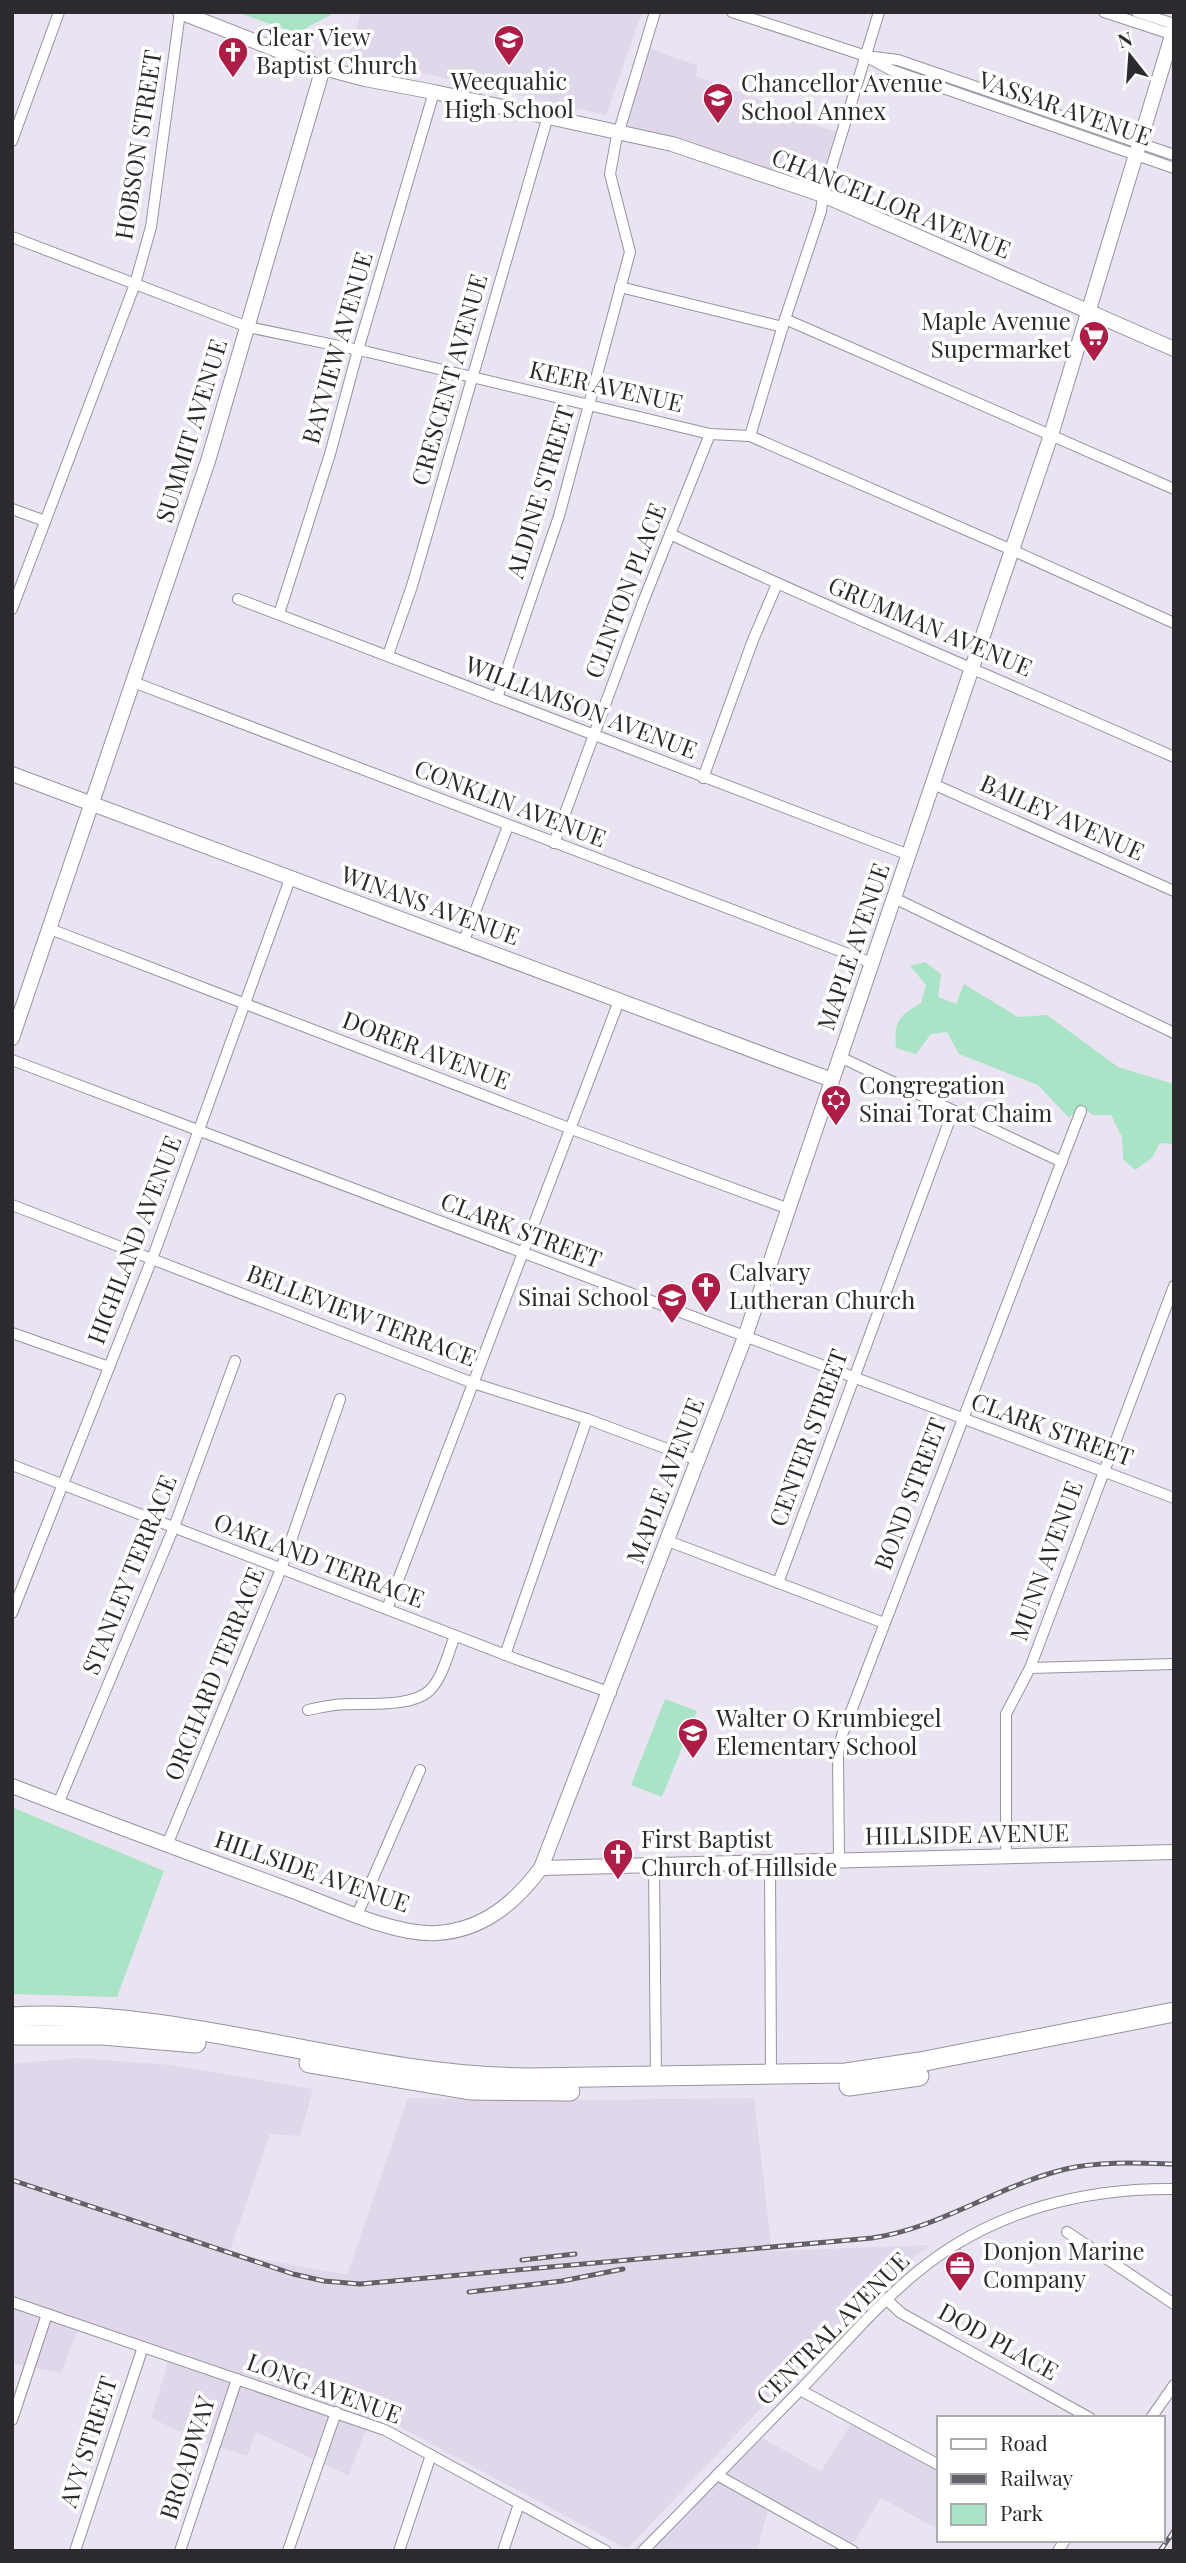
<svg xmlns="http://www.w3.org/2000/svg" width="1186" height="2563" viewBox="0 0 1186 2563" font-family="'Playfair Display',serif">
<style>
.built{fill:#e0d7eb}
.green{fill:#aae4c7}
.lines{fill:none;stroke-linecap:round;stroke-linejoin:round}
.street-casing{stroke:#98929f;stroke-width:12}
.secondary-casing{stroke:#98929f;stroke-width:16}
.highway-casing{stroke:#98929f;stroke-width:21}
.street{stroke:#fff;stroke-width:10}
.secondary{stroke:#fff;stroke-width:14}
.highway{stroke:#fff;stroke-width:19}
.rail-casing{stroke:#636068;stroke-width:5}
.rail{stroke:#fff;stroke-width:2.5;stroke-dasharray:8;stroke-linecap:butt}
.labels{text-anchor:middle;stroke-width:7;stroke-linejoin:round;paint-order:stroke}
.poi-label{font-size:24px;fill:#2c2a2f;stroke:#fff;text-anchor:start}
.street-label{font-size:24px;fill:#2c2a2f;stroke:#fff}
</style>
<rect width="100%" height="100%" fill="#eae4f2"/>
<g class="built">
<path d="M361,12H642L606,115L348,56Z"/>
<path d="M646,47L698,66L696,76L793,112L792,118L847,135L830,195L618,132Z"/>
<path d="M76,2058L171,2065L313,2089L300,2136L270,2134L229,2253L347,2275L408,2098L585,2100L754,2098L772,2251L930,2245L883,2280L627,2549L372,2412L349,2476L256,2432L247,2456L200,2441L151,2418L171,2352L81,2321L61,2373L12,2363V2064Z"/>
<path d="M851,2424L939,2468V2530L881,2498L849,2551L768,2510L757,2551H631L759,2436L821,2471Z"/>
</g>
<g class="green">
<path d="M236,12H336L306,28L304,36Z"/>
<path d="M925,962L941,974L938,997L956,1004L964,984L1018,1017L1047,1015L1118,1067L1174,1084V1144L1160,1143L1152,1158L1135,1170L1123,1159L1122,1137L1111,1115H1093L1080,1106L1069,1118L1038,1085L959,1054L947,1032L931,1034L916,1054L896,1048C894,1022 898,1016 921,1003L926,985L910,966Z"/>
<path d="M665,1699L697,1711L662,1797L631,1785Z"/>
<path d="M12,1807L164,1871L117,1997L12,1994Z"/>
</g>
<g class="lines">
<g class="street-casing">
<g id="street">
<path d="M732,12L866,56L898,60L1174,155"/>
<path d="M1104,12L1174,35"/>
<path d="M1137,12L1174,24"/>
<path d="M871,59L891,70L1174,168"/>
<path d="M12,141L59,12"/>
<path d="M12,237L248,327L368,352L710,434L750,436L1012,550L1174,623"/>
<path d="M620,287L783,327"/>
<path d="M785,319L1174,489"/>
<path d="M750,436L785,319L821,211L823,195L879,12"/>
<path d="M12,509L45,521"/>
<path d="M670,534C836,612 1006,682 1174,757"/>
<path d="M238,599L909,855"/>
<path d="M12,609L135,284L151,227L180,12"/>
<path d="M279,614L330,454L358,350L434,92"/>
<path d="M388,655L412,586L548,116"/>
<path d="M133,682L872,963"/>
<path d="M497,698L559,516L630,252L610,174L616,141L655,12"/>
<path d="M703,778L753,640L777,584"/>
<path d="M933,784L1174,891"/>
<path d="M554,843L643,602L710,434"/>
<path d="M894,898L1174,1033"/>
<path d="M50,929L574,1130L789,1209"/>
<path d="M463,943L508,826"/>
<path d="M840,1057L1062,1162"/>
<path d="M12,1060L1174,1498"/>
<path d="M12,1205L473,1383L587,1419L697,1460"/>
<path d="M12,1333L109,1367"/>
<path d="M12,1465L516,1659L611,1693"/>
<path d="M668,1541L884,1623"/>
<path d="M778,1583L953,1111"/>
<path d="M387,1609L619,1001"/>
<path d="M12,1613L155,1251L290,879"/>
<path d="M505,1655L587,1419"/>
<path d="M1030,1668L1174,1664"/>
<path d="M308,1710C317,1708 326,1706 335,1705C361,1702 411,1709 430,1690C443,1677 448,1653 455,1636"/>
<path d="M58,1804L174,1527L235,1361"/>
<path d="M167,1845L281,1569L340,1399"/>
<path d="M1006,1857V1714L1030,1668L1174,1286"/>
<path d="M839,1861L838,1753L842,1735L1081,1111"/>
<path d="M770,1862L771,2076"/>
<path d="M654,1865L656,2077"/>
<path d="M357,1915L420,1770"/>
<path d="M1067,2232L1174,2304"/>
<path d="M887,2300L901,2313L1090,2418"/>
<path d="M12,2302L385,2430L606,2551"/>
<path d="M800,2390L939,2465"/>
<path d="M1151,2418L1174,2385"/>
<path d="M12,2420L47,2314"/>
<path d="M717,2475L853,2551"/>
<path d="M75,2551L143,2347"/>
<path d="M180,2551L237,2379"/>
<path d="M288,2551L336,2412"/>
<path d="M399,2551L431,2455"/>
<path d="M503,2551L519,2504"/>
<path d="M643,2551C697,2495 752,2440 806,2384C844,2344 882,2299 926,2265C997,2210 1085,2188 1174,2189"/>
<path d="M1058,2551L1065,2540"/>
</g>
</g>
<g class="secondary-casing">
<g id="secondary">
<path d="M180,12L323,68L365,79L434,92L672,144L823,195L1174,349"/>
<path d="M12,774L832,1080"/>
<path d="M12,1038L208,461L323,68"/>
<path d="M12,1786C105,1822 197,1856 290,1890C331,1905 395,1936 437,1933C483,1930 515,1903 541,1868L745,1337L1051,435L1174,29"/>
<path d="M541,1868L1174,1852"/>
</g>
</g>
<g class="highway-casing">
<g id="highway">
<path d="M12,2017C187,2007 355,2077 529,2078L846,2073L920,2062L1174,2012"/>
<path d="M12,2035H102L196,2043"/>
<path d="M309,2063L470,2090L570,2091"/>
<path d="M849,2086L919,2076"/>
</g>
</g>
<use href="#street" class="street"/>
<use href="#secondary" class="secondary"/>
<use href="#highway" class="highway"/>
<g class="rail-casing">
<g id="rail">
<path d="M12,2180L293,2274L324,2281L360,2284L872,2238C941,2228 999,2185 1066,2169C1101,2161 1138,2163 1174,2164"/>
<path d="M522,2260L575,2254"/>
<path d="M469,2292L562,2281L623,2269"/>
<path d="M1160,2551L1174,2531"/>
</g>
</g>
<use href="#rail" class="rail"/>
</g>
<defs>
<g id="school-pin" transform="scale(1.575)"><path d="M0 17L-7.5 6A9.5 9.5 0 1 1 7.5 6Z" fill="#af1c46" stroke="#fff"/><path d="M0-5L7-2L0 1L-7-2ZM-4 1L0 2.5L4 1V4Q0 6-4 4Z" fill="#fff"/></g>
<g id="church-pin" transform="scale(1.575)"><path d="M0 17L-7.5 6A9.5 9.5 0 1 1 7.5 6Z" fill="#af1c46" stroke="#fff"/><path d="M-1.2-6h2.4v3.5h3.3v2.4h-3.3V6h-2.4V-.1h-3.3v-2.4h3.3Z" fill="#fff"/></g>
<g id="supermarket-pin" transform="scale(1.575)"><path d="M0 17L-7.5 6A9.5 9.5 0 1 1 7.5 6Z" fill="#af1c46" stroke="#fff"/><path d="M-6-5.5h2.5l.6 2H6L4.5 2H-2.5L-4.4-4H-6ZM-1.5 3.2a1.3 1.3 0 1 0 .1 0ZM3 3.2a1.3 1.3 0 1 0 .1 0Z" fill="#fff"/></g>
<g id="synagogue-pin" transform="scale(1.575)"><path d="M0 17L-7.5 6A9.5 9.5 0 1 1 7.5 6Z" fill="#af1c46" stroke="#fff"/><path d="M0-6.5L5.6 3.2H-5.6ZM0 6.5L5.6-3.2H-5.6Z" fill="#fff"/></g>
<g id="office-pin" transform="scale(1.575)"><path d="M0 17L-7.5 6A9.5 9.5 0 1 1 7.5 6Z" fill="#af1c46" stroke="#fff"/><path d="M-6-3h4V-5.5h4V-3h4V5H-6ZM-1-4.5V-3h2v-1.5ZM-6 0V1H6V0Z" fill="#fff"/></g>
</defs>
<g fill-rule="evenodd">
<use href="#school-pin" x="509" y="40"/>
<use href="#church-pin" x="233" y="52"/>
<use href="#school-pin" x="718" y="98"/>
<use href="#supermarket-pin" x="1094" y="336"/>
<use href="#synagogue-pin" x="836" y="1100"/>
<use href="#church-pin" x="706" y="1287"/>
<use href="#school-pin" x="672" y="1298"/>
<use href="#school-pin" x="693" y="1733"/>
<use href="#church-pin" x="618" y="1854"/>
<use href="#office-pin" x="960" y="2266"/>
</g>
<g class="labels">
<g class="poi-label">
<text x="256" y="46">Clear View<tspan x="256" dy="28">Baptist Church</tspan></text>
<text x="509" y="90" text-anchor="middle">Weequahic<tspan x="509" dy="28">High School</tspan></text>
<text x="741" y="92">Chancellor Avenue<tspan x="741" dy="28">School Annex</tspan></text>
<text x="1071" y="330" text-anchor="end">Maple Avenue<tspan x="1071" dy="28">Supermarket</tspan></text>
<text x="859" y="1094">Congregation<tspan x="859" dy="28">Sinai Torat Chaim</tspan></text>
<text x="729" y="1281">Calvary<tspan x="729" dy="28">Lutheran Church</tspan></text>
<text x="649" y="1306" text-anchor="end">Sinai School</text>
<text x="716" y="1727">Walter O Krumbiegel<tspan x="716" dy="28">Elementary School</tspan></text>
<text x="641" y="1848">First Baptist<tspan x="641" dy="28">Church of Hillside</tspan></text>
<text x="983" y="2260">Donjon Marine<tspan x="983" dy="28">Company</tspan></text>
</g>
<g class="street-label">
<text transform="translate(1065 109) rotate(19)" y="8">VASSAR AVENUE</text>
<text transform="translate(139 145) rotate(-81)" y="8">HOBSON STREET</text>
<text transform="translate(891 204) rotate(22)" y="8">CHANCELLOR AVENUE</text>
<text transform="translate(338 348) rotate(-74)" y="8">BAYVIEW AVENUE</text>
<text transform="translate(450 380) rotate(-74)" y="8">CRESCENT AVENUE</text>
<text transform="translate(606 387) rotate(13)" y="8">KEER AVENUE</text>
<text transform="translate(192 431) rotate(-73)" y="8">SUMMIT AVENUE</text>
<text transform="translate(541 492) rotate(-73)" y="8">ALDINE STREET</text>
<text transform="translate(626 591) rotate(-69)" y="8">CLINTON PLACE</text>
<text transform="translate(930 627) rotate(23)" y="8">GRUMMAN AVENUE</text>
<text transform="translate(581 708) rotate(21)" y="8">WILLIAMSON AVENUE</text>
<text transform="translate(510 804) rotate(21)" y="8">CONKLIN AVENUE</text>
<text transform="translate(1062 818) rotate(24)" y="8">BAILEY AVENUE</text>
<text transform="translate(430 906) rotate(20)" y="8">WINANS AVENUE</text>
<text transform="translate(854 947) rotate(-71)" y="8">MAPLE AVENUE</text>
<text transform="translate(426 1051) rotate(21)" y="8">DORER AVENUE</text>
<text transform="translate(521 1231) rotate(21)" y="8">CLARK STREET</text>
<text transform="translate(135 1240) rotate(-69)" y="8">HIGHLAND AVENUE</text>
<text transform="translate(361 1316) rotate(21)" y="8">BELLEVIEW TERRACE</text>
<text transform="translate(1052 1430) rotate(20)" y="8">CLARK STREET</text>
<text transform="translate(809 1438) rotate(-70)" y="8">CENTER STREET</text>
<text transform="translate(666 1481) rotate(-69)" y="8">MAPLE AVENUE</text>
<text transform="translate(911 1494) rotate(-69)" y="8">BOND STREET</text>
<text transform="translate(319 1561) rotate(21)" y="8">OAKLAND TERRACE</text>
<text transform="translate(1047 1561) rotate(-70)" y="8">MUNN AVENUE</text>
<text transform="translate(130 1575) rotate(-68)" y="8">STANLEY TERRACE</text>
<text transform="translate(215 1674) rotate(-68)" y="8">ORCHARD TERRACE</text>
<text transform="translate(967 1835) rotate(-1)" y="8">HILLSIDE AVENUE</text>
<text transform="translate(312 1872) rotate(19)" y="8">HILLSIDE AVENUE</text>
<text transform="translate(833 2329) rotate(-45)" y="8">CENTRAL AVENUE</text>
<text transform="translate(998 2342) rotate(29)" y="8">DOD PLACE</text>
<text transform="translate(324 2389) rotate(20)" y="8">LONG AVENUE</text>
<text transform="translate(89 2442) rotate(-72)" y="8">AVY STREET</text>
<text transform="translate(188 2458) rotate(-72)" y="8">BROADWAY</text>
</g>
</g>
<rect width="1186" height="2563" fill="none" stroke="#2c2a2f" stroke-width="28"/>
<rect x="937" y="2416" width="228" height="126" fill="#ffffff" stroke="#abaaac" stroke-width="2"/>
<rect x="951" y="2439" width="35" height="10" fill="#ffffff" stroke="#abaaac" stroke-width="2"/>
<text x="1000" y="2451" font-size="21" fill="#2c2a2f">Road</text>
<rect x="951" y="2474" width="35" height="10" fill="#636068" stroke="#abaaac" stroke-width="2"/>
<text x="1000" y="2486" font-size="21" fill="#2c2a2f">Railway</text>
<rect x="951" y="2504" width="35" height="21" fill="#aae4c7" stroke="#abaaac" stroke-width="2"/>
<text x="1000" y="2521" font-size="21" fill="#2c2a2f">Park</text>
<g transform="translate(1130 56) rotate(343)" stroke="#ffffff" stroke-width="5" paint-order="stroke">
<path d="M0-5L12 26L0 18L-12 26Z" fill="#2c2a2f"/>
<text y="-10" font-size="19" font-weight="bold" text-anchor="middle" fill="#2c2a2f">N</text>
</g>
</svg>
